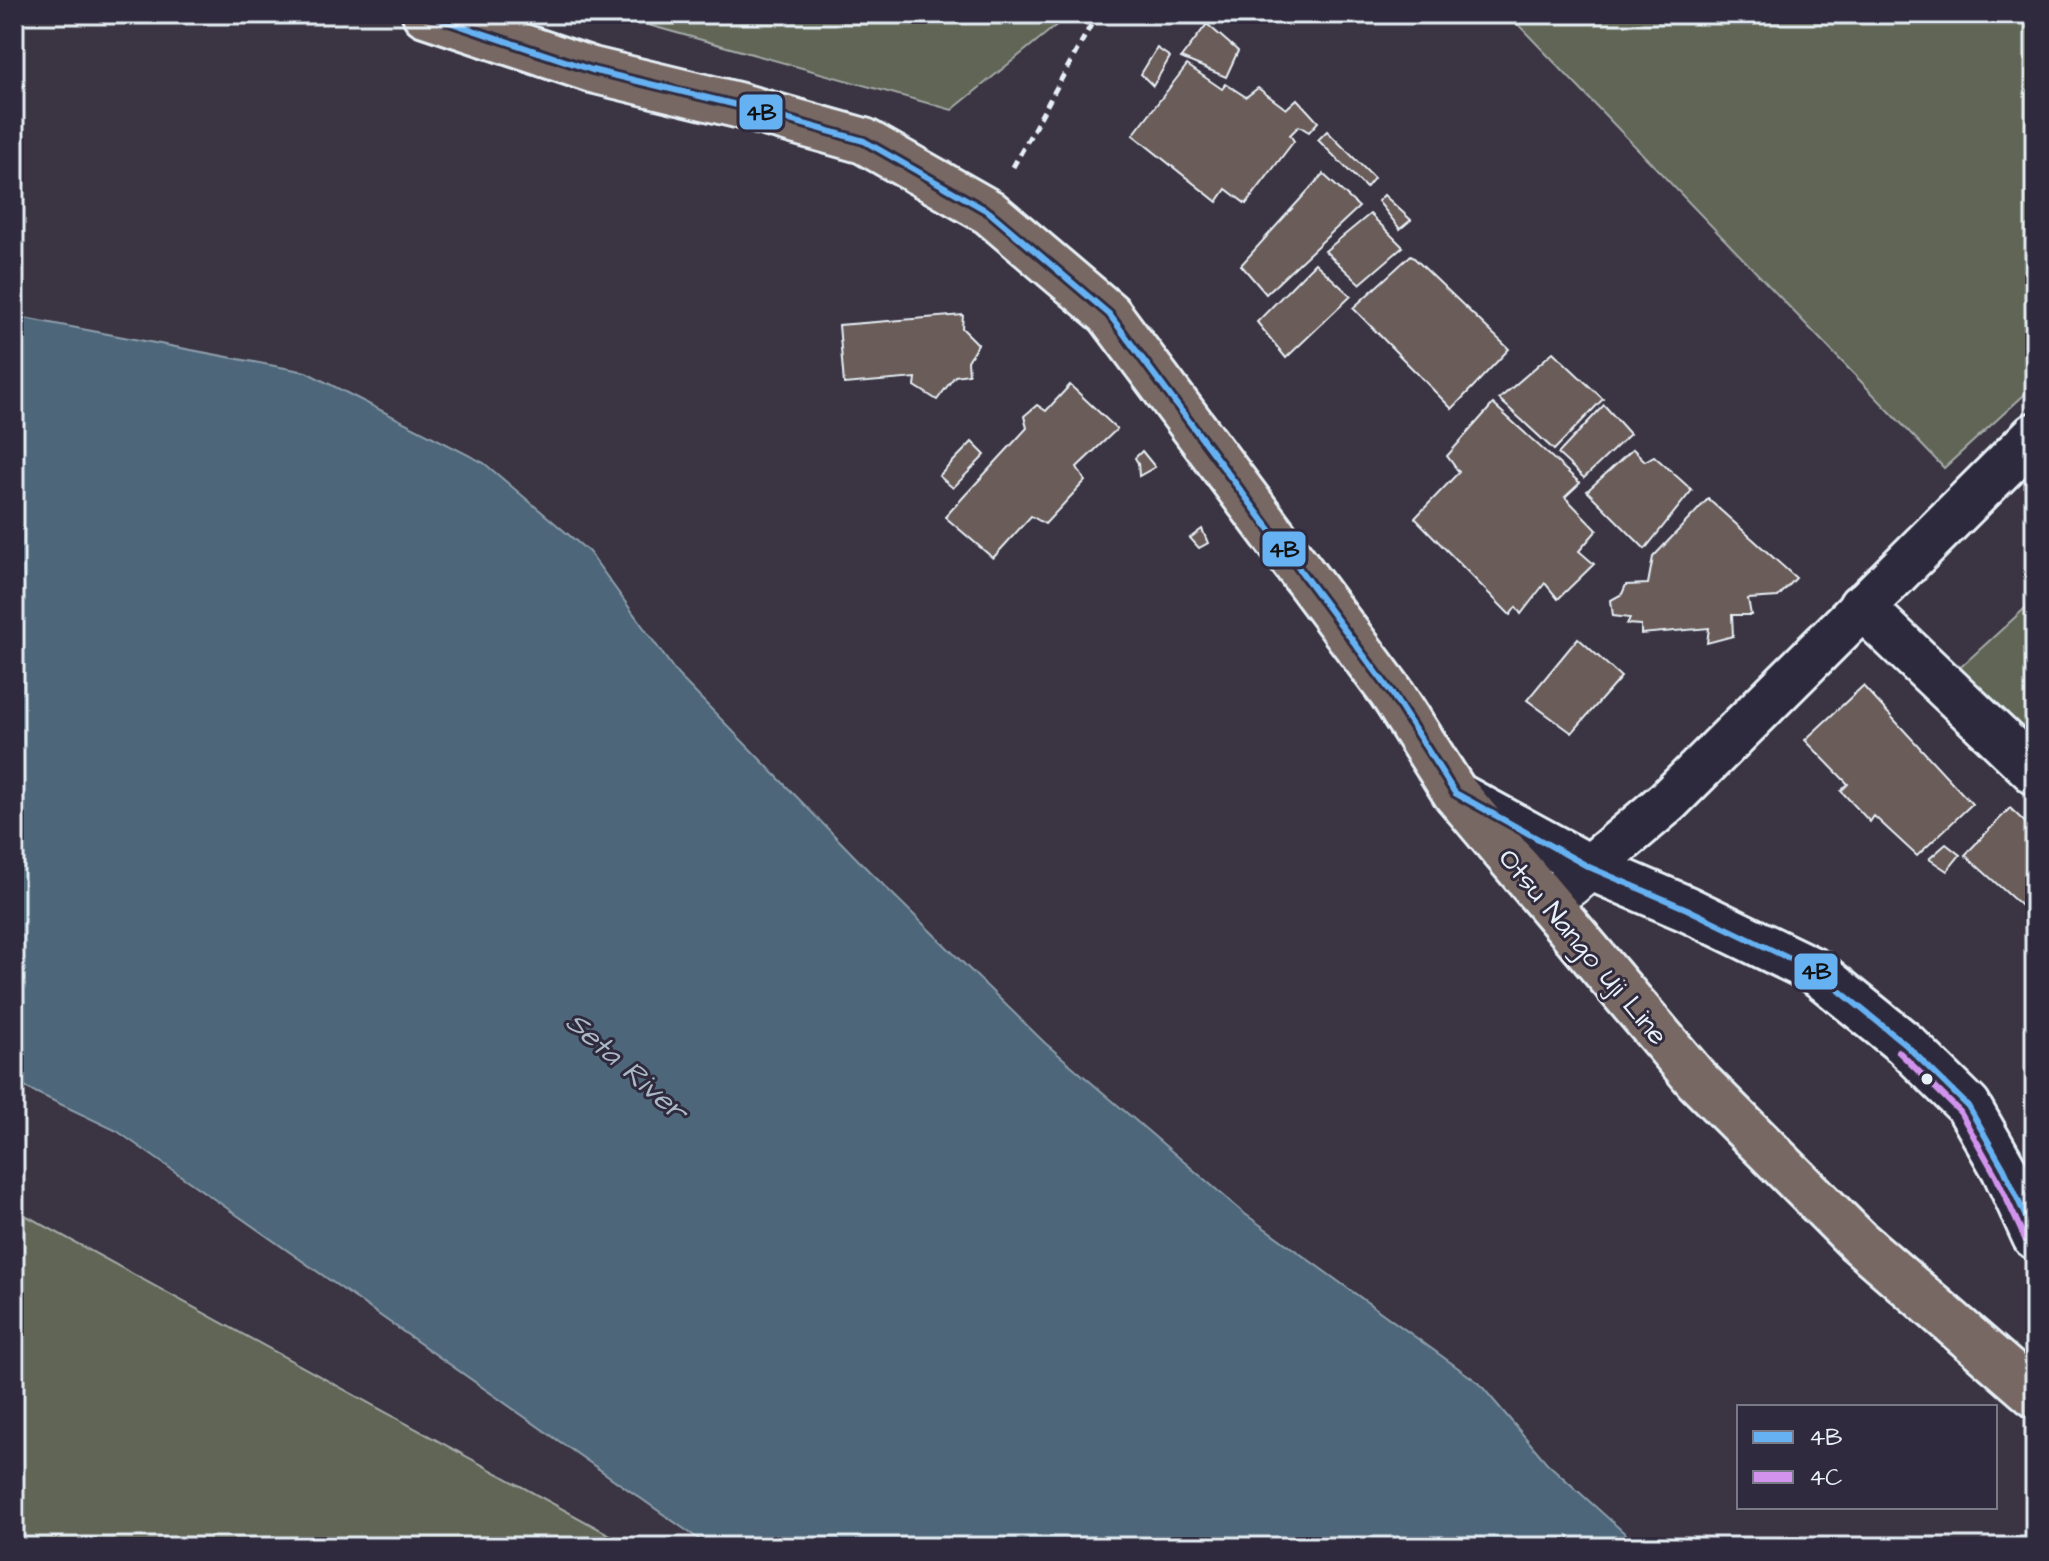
<svg xmlns="http://www.w3.org/2000/svg" width="2049" height="1561" viewBox="0 0 2049 1561" font-family="'Architects Daughter',sans-serif">
<style>
.green{fill:#616557;stroke:#a4aba8;stroke-width:2}
.water{fill:#4e6679;stroke:#8c9eac;stroke-width:2}
.building{fill:#6a5b58;stroke:#e8f1f8;stroke-width:2}
.lines{fill:none;stroke-linecap:round;stroke-linejoin:round}
.street-casing{stroke:#e8f1f8;stroke-width:50}
.primary-casing{stroke:#e8f1f8;stroke-width:50}
.path{stroke:#e8f1f8;stroke-width:5;stroke-dasharray:8 6;stroke-linecap:butt}
.street{stroke:#2f2a3d;stroke-width:44}
.primary{stroke:#776864;stroke-width:44}
.bus-1-casing{stroke:#2f2a3d;stroke-width:12}
.bus-2-casing{stroke:#2f2a3d;stroke-width:12}
.bus-1{stroke:#66b1f2;stroke-width:6}
.bus-2{stroke:#d193ec;stroke-width:6}
.bus-dot{fill:#e8f1f8;stroke:#2f2a3d;stroke-width:3}
.labels{text-anchor:middle;stroke-width:6;stroke-linejoin:round;paint-order:stroke}
.street-label{font-size:28px;fill:#e8f1f8;stroke:#2f2a3d}
.water-label{font-size:30px;font-style:italic;fill:#aab9c5;stroke:#2f2a3d}
.line-badge{stroke:#2f2a3d;stroke-width:3}
.pale-badge-label{font-size:22px;text-anchor:middle;font-weight:bold;fill:#111}
</style>
<rect width="100%" height="100%" fill="#3b3442"/>
<filter id="ink" filterUnits="userSpaceOnUse"><feTurbulence type="fractalNoise" baseFrequency=".0125" numOctaves="2"/><feDisplacementMap in="SourceGraphic" scale="16" xChannelSelector="R" yChannelSelector="G"/><feConvolveMatrix kernelMatrix="1 2 1 2 8 2 1 2 1" color-interpolation-filters="sRGB"/></filter>
<g filter="url(#ink)">
<g class="green">
<path d="M609,14H1070L952,110Z"/>
<path d="M1508,14H2035V385L1944,468Z"/>
<path d="M2035,599V754L1953,674Z"/>
<path d="M14,1209L632,1547H14Z"/>
</g>
<path class="water" d="M14,316L306,372L484,463L589,552L678,675L869,871L1045,1043L1245,1214L1479,1383L1547,1463L1640,1547H710L117,1131L14,1082Z"/>
<g class="building">
<path d="M1207,24L1238,51L1226,77L1181,58Z"/>
<path d="M1157,48L1170,57L1153,86L1141,74Z"/>
<path d="M1187,65L1222,89L1226,84L1246,97L1258,88L1286,109L1297,99L1318,122L1309,132L1299,126L1290,135L1294,141L1246,204L1226,189L1217,202L1133,135Z"/>
<path d="M1327,131L1374,178L1366,188L1318,140Z"/>
<path d="M1323,174L1359,207L1266,294L1241,265Z"/>
<path d="M1384,195L1411,220L1400,229L1378,201Z"/>
<path d="M1370,214L1403,247L1360,284L1325,251Z"/>
<path d="M1411,255L1509,349L1452,409L1353,308Z"/>
<path d="M1315,263L1351,296L1286,358L1257,322Z"/>
<path d="M963,315L962,328L978,344L968,361L969,374L955,376L937,400L915,386L916,378L844,384L839,325Z"/>
<path d="M1553,352L1603,399L1554,450L1499,399Z"/>
<path d="M1070,385L1117,429L1077,467L1085,481L1045,524L1031,516L993,558L945,517L1027,428L1024,416L1037,405L1046,411Z"/>
<path d="M1493,404L1580,483L1565,497L1597,530L1579,551L1594,564L1558,599L1545,583L1521,614L1516,607L1510,615L1415,518L1459,472L1447,456Z"/>
<path d="M1604,405L1630,434L1584,478L1558,454Z"/>
<path d="M972,442L985,455L953,488L939,476Z"/>
<path d="M1633,449L1645,461L1654,456L1692,490L1645,549L1587,491Z"/>
<path d="M1142,451L1155,467L1139,476L1138,463L1135,458Z"/>
<path d="M1708,499L1796,578L1778,597L1748,599L1751,615H1732L1733,636L1707,643L1709,628L1641,634V625L1627,624L1630,618L1613,616L1611,600L1622,594L1626,585L1648,584L1653,557Z"/>
<path d="M1202,529L1208,543L1199,548L1190,538Z"/>
<path d="M1578,638L1621,677L1572,733L1527,700Z"/>
<path d="M1863,686L1972,804L1917,856L1874,816L1870,822L1841,791L1848,784L1805,740Z"/>
<path d="M2010,808L2035,832V908L2029,913L1965,855Z"/>
<path d="M1946,844L1960,855L1947,871L1929,859Z"/>
</g>
<g class="lines">
<g class="street-casing">
<g id="street">
<path d="M1861,606L2035,772"/>
<path d="M1457,795L1589,867L1687,909L1815,971L1905,1044L1968,1106L2004,1169L2035,1237"/>
<path d="M1569,885L1668,801L2035,435"/>
</g>
</g>
<g class="primary-casing">
<path id="primary" d="M425,14L592,70L737,105L864,141L989,212L1109,314L1391,692L1455,793L1697,1080L1858,1241L2035,1395"/>
</g>
<path class="path" d="M1013,167L1097,14"/>
<use href="#street" class="street"/>
<use href="#primary" class="primary"/>
<g class="bus-1-casing">
<path id="bus-1" d="M425,14L592,70L737,105L864,141L989,212L1109,314L1391,692L1455,793L1589,867L1687,909L1815,971L1905,1044L1968,1106L2004,1169L2035,1237"/>
</g>
<g class="bus-2-casing">
<path id="bus-2" d="M1898,1051L1960,1112L1995,1174L2026,1241"/>
</g>
<use href="#bus-1" class="bus-1"/>
<use href="#bus-2" class="bus-2"/>
</g>
</g>
<circle class="bus-dot" cx="1927" cy="1079" r="7"/>
<g class="labels">
<g class="street-label">
<text transform="translate(1584 946) rotate(50)" y="10">Otsu Nango Uji Line</text>
</g>
<g class="water-label">
<text transform="translate(627 1066) rotate(41)" y="10">Seta River</text>
</g>
</g>
<g class="line-badge">
<rect x="738" y="93" width="46" height="38" rx="8" fill="#66b1f2"/>
<rect x="1261" y="530" width="46" height="38" rx="8" fill="#66b1f2"/>
<rect x="1793" y="952" width="46" height="39" rx="8" fill="#66b1f2"/>
</g>
<g class="pale-badge-label">
<text x="761" y="120">4B</text>
<text x="1284" y="557">4B</text>
<text x="1816" y="979">4B</text>
</g>
<rect width="2049" height="1561" fill="none" stroke="#2f2a3d" stroke-width="48"/>
<rect x="24" y="24" width="2001" height="1513" fill="none" stroke="#e8f1f8" stroke-width="3" filter="url(#ink)"/>
<rect x="1737" y="1405" width="260" height="104" fill="#2f2a3d" stroke="#797a88" stroke-width="2"/>
<rect x="1753" y="1431" width="40" height="12" fill="#66b1f2" stroke="#797a88" stroke-width="2"/>
<text x="1809" y="1445" font-size="24" fill="#e8f1f8">4B</text>
<rect x="1753" y="1471" width="40" height="12" fill="#d193ec" stroke="#797a88" stroke-width="2"/>
<text x="1809" y="1485" font-size="24" fill="#e8f1f8">4C</text>
</svg>
